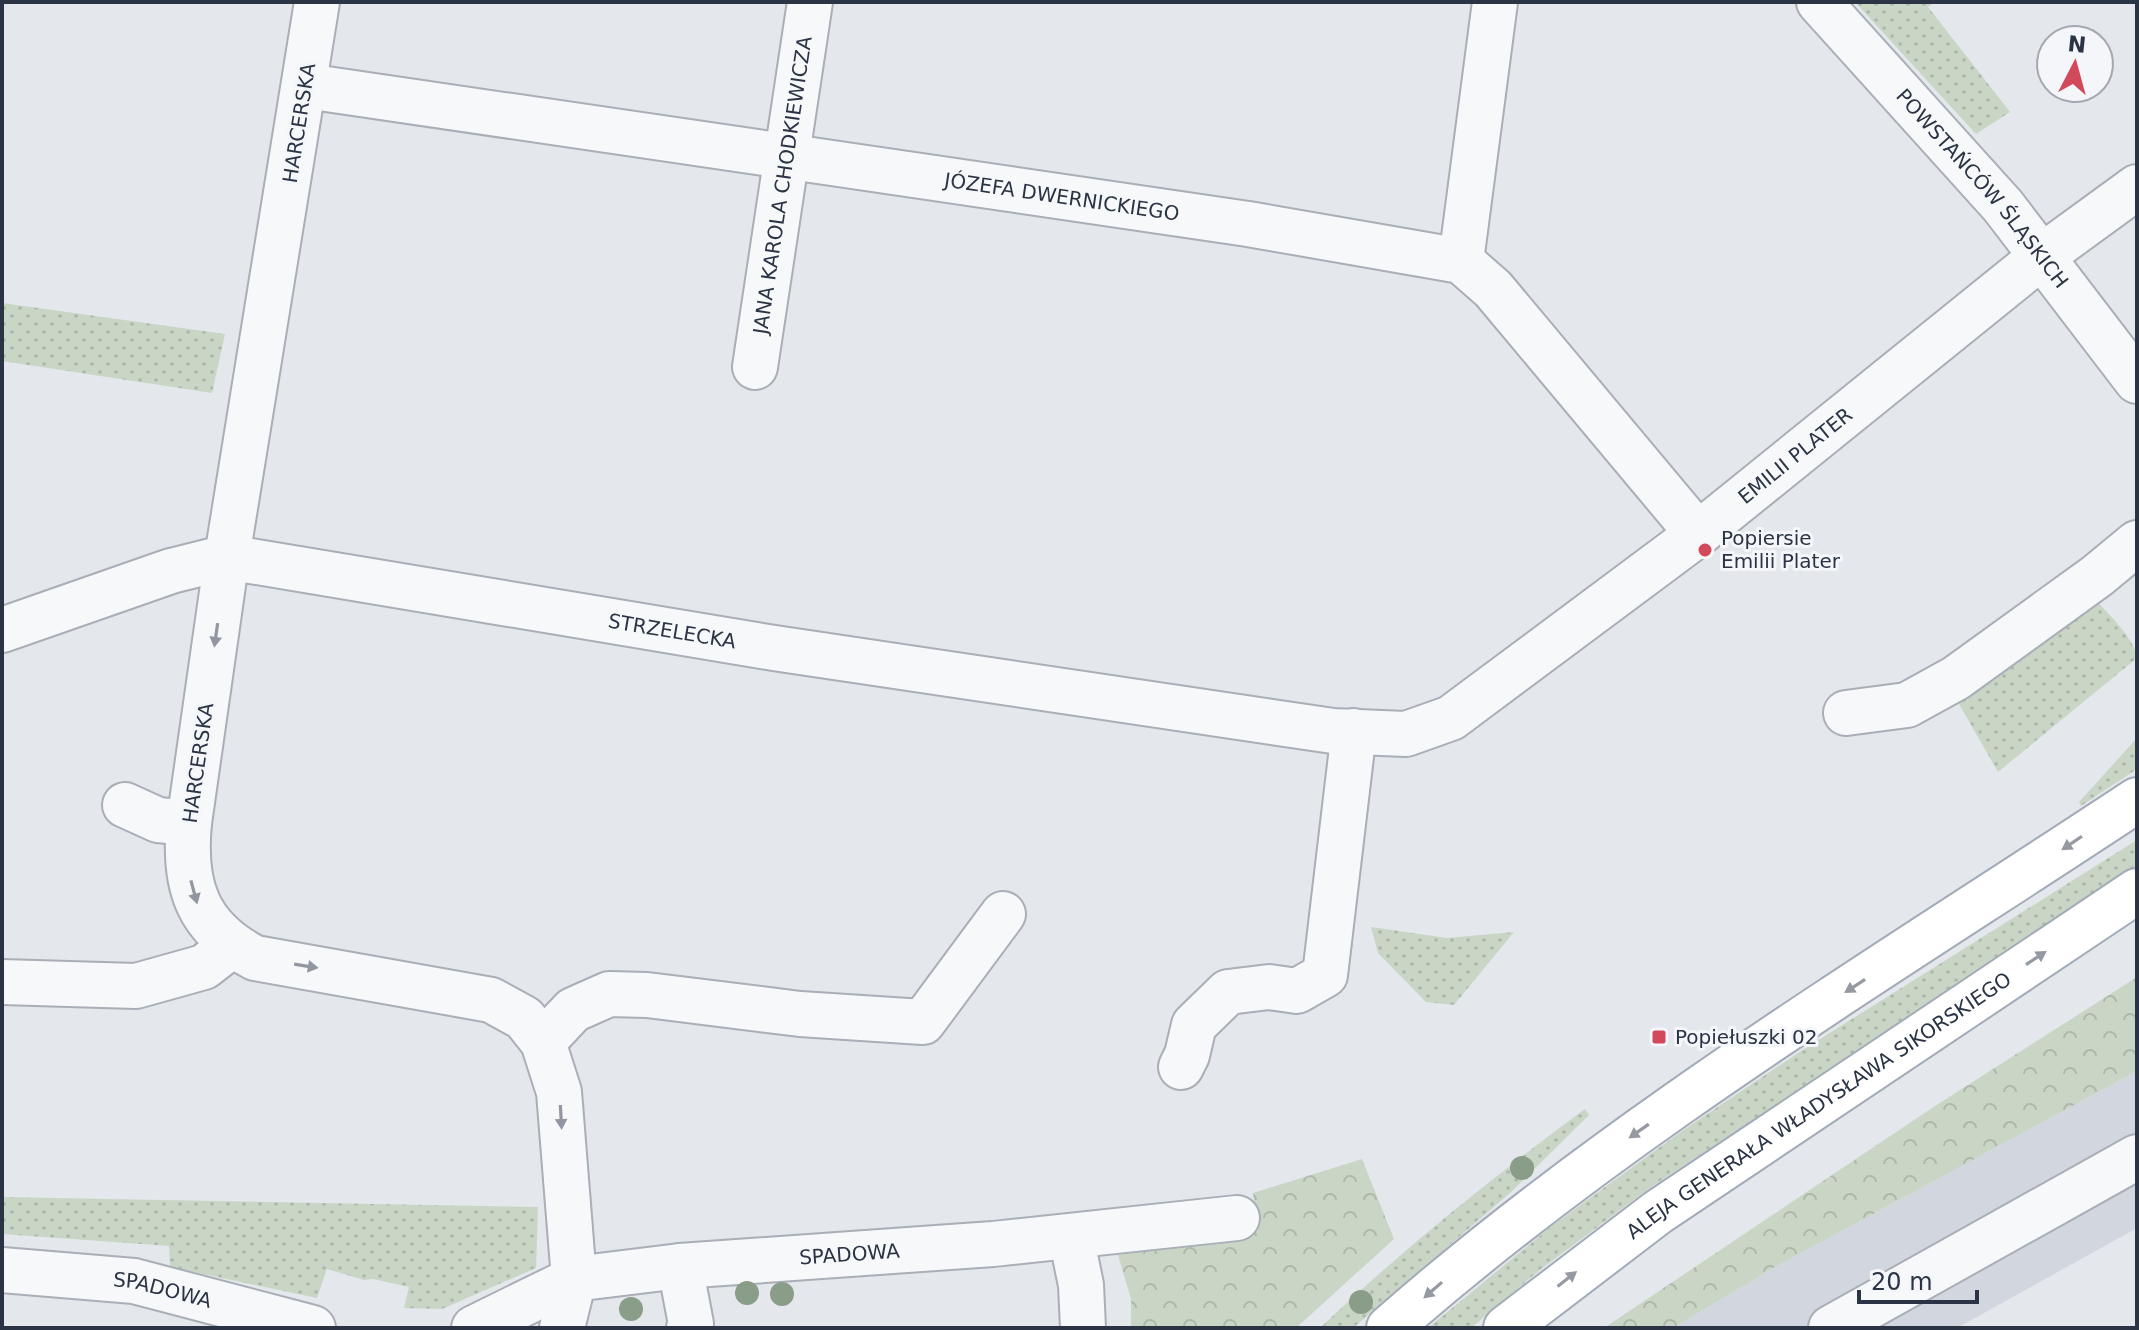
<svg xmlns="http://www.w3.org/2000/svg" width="2139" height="1330" viewBox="0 0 2139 1330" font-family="'DejaVu Sans',sans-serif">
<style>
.built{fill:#d2d6de}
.grass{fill:url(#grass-dots)}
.forest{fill:url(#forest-crowns)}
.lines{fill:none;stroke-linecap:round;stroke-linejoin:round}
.minor-casing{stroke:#a9aeb7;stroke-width:48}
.major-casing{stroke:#a3abb8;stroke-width:48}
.minor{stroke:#f7f8fa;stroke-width:44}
.major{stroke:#fff;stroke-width:44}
.tree{fill:#899d89}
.oneway{fill:#9196a0}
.oneway2{fill:#959aa2}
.poi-dot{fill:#d1495b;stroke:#f4f6f9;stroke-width:3}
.labels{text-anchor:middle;stroke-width:6;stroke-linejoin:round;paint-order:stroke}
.street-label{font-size:20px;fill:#2b3445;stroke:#f4f6f9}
.poi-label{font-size:20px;fill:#2b3445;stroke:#f4f6f9;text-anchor:start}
</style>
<defs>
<pattern id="grass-dots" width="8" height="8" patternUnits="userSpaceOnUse" patternTransform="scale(2)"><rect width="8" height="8" fill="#c9d6c5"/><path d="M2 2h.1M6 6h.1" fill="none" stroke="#adb8ab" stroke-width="1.8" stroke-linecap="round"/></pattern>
<pattern id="forest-crowns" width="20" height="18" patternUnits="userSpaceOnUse" patternTransform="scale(2)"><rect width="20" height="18" fill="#c9d6c5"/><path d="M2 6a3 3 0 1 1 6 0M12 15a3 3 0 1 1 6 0" fill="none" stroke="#adb8ab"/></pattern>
</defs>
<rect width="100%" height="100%" fill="#e4e7ec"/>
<path class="built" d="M2137,1071V1228L1957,1328H1673L1775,1267Z"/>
<g class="grass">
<path d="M1855,2H1935L1928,7L2010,112L1976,134Z"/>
<path d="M2,303L225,334L212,393L2,361Z"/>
<path d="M2094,598C2108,614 2134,637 2137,658L1998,772L1955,697Z"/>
<path d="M2137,738V769L2081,806L2079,802Z"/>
<path d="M2137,840V875L2008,962L1803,1087L1651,1187L1541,1269L1471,1328H1428L1553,1225L1682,1131L1801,1051Z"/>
<path d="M1371,927L1447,938L1514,932L1454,1005L1426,1002L1378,953Z"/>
<path d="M1585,1109L1589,1115L1510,1193L1353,1328H1320C1403,1249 1493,1177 1585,1109Z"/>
<path d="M2,1197L538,1207L536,1268L442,1309L404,1308L409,1287L373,1279L364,1280L327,1269L317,1298L170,1267L169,1246L2,1234Z"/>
</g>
<g class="forest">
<path d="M2137,977V1071L1775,1267L1673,1328H1604L1932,1108Z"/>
<path d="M1362,1159L1394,1239L1296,1328H1131V1299L1118,1255L1258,1231L1253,1193Z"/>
</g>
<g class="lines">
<g class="minor-casing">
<g id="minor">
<path d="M317,2L227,557L189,823C183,886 197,928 255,958L491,1000L524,1018L543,1042L559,1092L574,1279L562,1328"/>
<path id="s1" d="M1819,2L2003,206L2137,381"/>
<path id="s2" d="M306,86L1248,224L1461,261L1493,289L1698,534"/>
<path d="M1461,261L1495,2"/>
<path id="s3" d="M755,367L810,2"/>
<path id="s4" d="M2,630L171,571L227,557L774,648L1333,731L1406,734L1451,718L1698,534L2041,257L2137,187"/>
<path d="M1846,713L1907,705L1956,678L2097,576L2137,543"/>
<path d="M125,805L158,820L189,823"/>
<path d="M2,982L136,986L204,967L231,946"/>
<path d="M543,1042L573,1010L609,994L647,995L800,1014L923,1022L1003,914"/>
<path d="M1181,1067L1187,1055L1194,1025L1228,992L1269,987L1297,991L1325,975L1354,731"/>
<path d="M1071,1236L1081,1285L1083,1328"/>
<path d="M680,1266L691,1324L689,1328"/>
<path id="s5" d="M2,1270L134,1281L313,1328"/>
<path id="s6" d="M474,1328L574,1279L680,1266L993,1244L1237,1218"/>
<path d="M1831,1328L2137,1157"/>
</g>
</g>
<g class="major-casing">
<g id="major">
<path d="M1389,1328C1619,1126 1883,968 2137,800"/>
<path id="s7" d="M1506,1328L1658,1212L2137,891"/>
</g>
</g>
<use href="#minor" class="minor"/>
<use href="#major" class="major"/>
</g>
<g class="tree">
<circle cx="1522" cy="1168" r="12"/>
<circle cx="747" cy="1293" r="12"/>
<circle cx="782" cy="1294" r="12"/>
<circle cx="1361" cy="1302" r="12"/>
<circle cx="631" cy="1309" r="12"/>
</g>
<defs><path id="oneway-solid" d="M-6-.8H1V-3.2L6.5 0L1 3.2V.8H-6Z" transform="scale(2)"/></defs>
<g class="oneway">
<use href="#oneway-solid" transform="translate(216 635) rotate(98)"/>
<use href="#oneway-solid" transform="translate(194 892) rotate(75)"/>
<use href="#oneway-solid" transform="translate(306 966) rotate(9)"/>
<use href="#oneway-solid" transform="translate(561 1117) rotate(87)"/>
</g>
<g class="oneway2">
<use href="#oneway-solid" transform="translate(2072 843) rotate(146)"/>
<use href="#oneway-solid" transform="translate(2036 958) rotate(-33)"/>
<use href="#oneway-solid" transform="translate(1855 986) rotate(147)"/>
<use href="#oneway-solid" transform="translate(1639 1131) rotate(145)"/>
<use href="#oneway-solid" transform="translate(1567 1279) rotate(-38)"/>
<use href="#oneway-solid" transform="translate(1433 1290) rotate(139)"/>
</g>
<g class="poi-dot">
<circle cx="1705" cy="550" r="8"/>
<rect x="1651" y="1029" width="16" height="16" rx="4"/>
</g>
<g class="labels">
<g class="street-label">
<text transform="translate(299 123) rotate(-81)" y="7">HARCERSKA</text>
<text dy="7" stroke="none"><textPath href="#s3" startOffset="184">JANA KAROLA CHODKIEWICZA</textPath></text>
<text dy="7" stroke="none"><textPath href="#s1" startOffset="248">POWSTAŃCÓW ŚLĄSKICH</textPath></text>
<text dy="7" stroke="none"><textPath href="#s2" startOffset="764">JÓZEFA DWERNICKIEGO</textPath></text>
<text dy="7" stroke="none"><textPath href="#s4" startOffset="1910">EMILII PLATER</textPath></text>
<text dy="7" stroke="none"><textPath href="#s4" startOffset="688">STRZELECKA</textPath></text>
<text transform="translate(198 763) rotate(-82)" y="7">HARCERSKA</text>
<text dy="7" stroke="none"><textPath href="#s7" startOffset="384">ALEJA GENERAŁA WŁADYSŁAWA SIKORSKIEGO</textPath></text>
<text dy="7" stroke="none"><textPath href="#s6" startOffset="388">SPADOWA</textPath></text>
<text dy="7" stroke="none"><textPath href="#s5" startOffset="162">SPADOWA</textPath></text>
</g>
<g class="poi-label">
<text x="1721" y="545">Popiersie<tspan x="1721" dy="23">Emilii Plater</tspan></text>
<text x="1675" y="1044">Popiełuszki 02</text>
</g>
</g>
<rect width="2139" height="1330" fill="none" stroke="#2b3445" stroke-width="8"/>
<g transform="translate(2075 64) rotate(6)"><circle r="38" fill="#f4f6f9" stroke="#a4a8b1" stroke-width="2"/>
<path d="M0-6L14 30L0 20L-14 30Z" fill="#d1495b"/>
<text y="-12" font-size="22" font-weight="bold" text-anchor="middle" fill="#2b3445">N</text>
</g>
<path d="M1859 1290v12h118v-12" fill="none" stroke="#2b3445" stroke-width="4"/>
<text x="1871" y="1290" font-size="24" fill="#2b3445" stroke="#f4f6f9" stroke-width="6" paint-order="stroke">20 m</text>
</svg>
